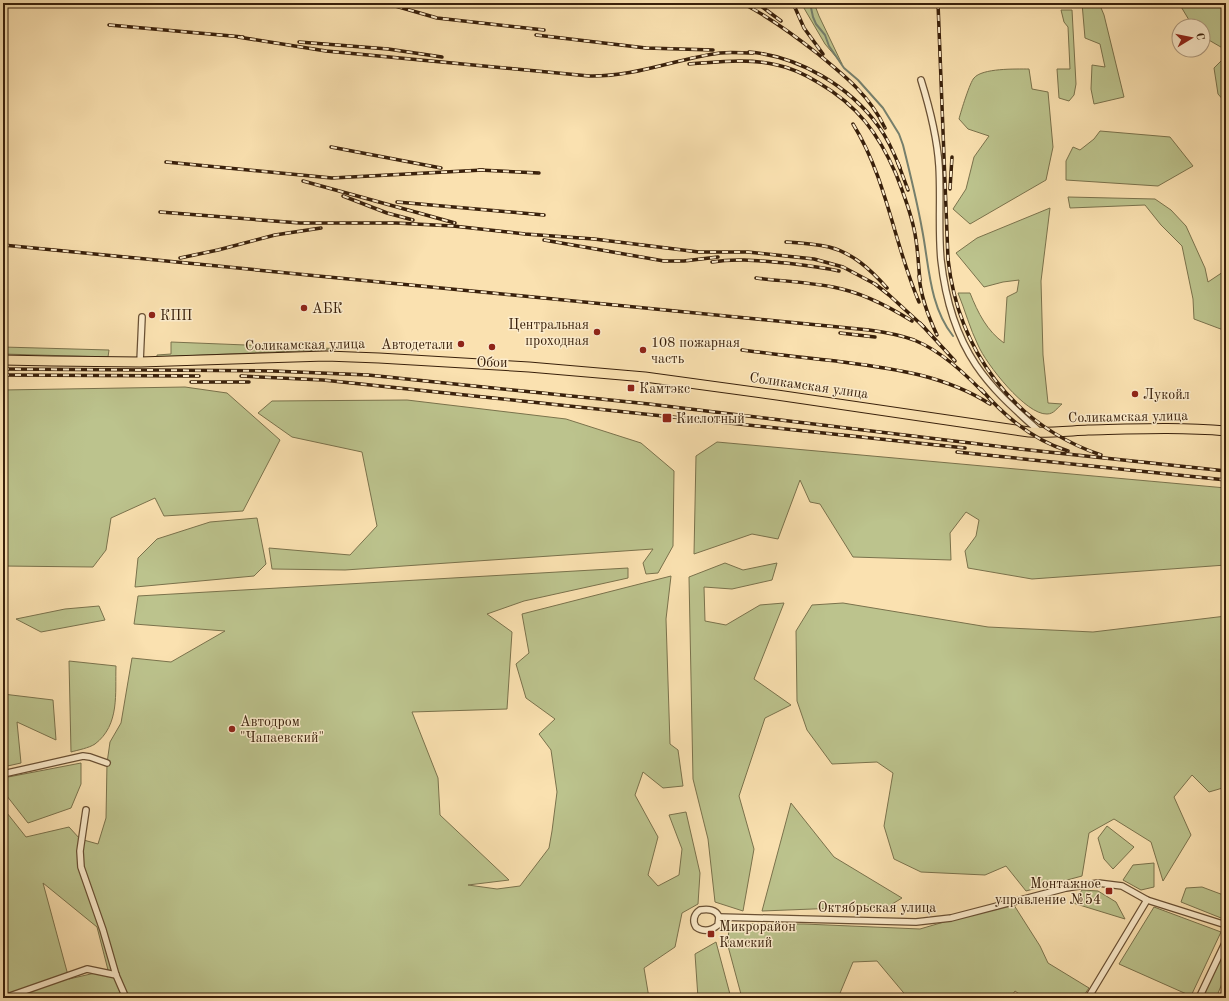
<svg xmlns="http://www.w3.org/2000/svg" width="1229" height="1001" viewBox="0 0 1229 1001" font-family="'Old Standard TT',serif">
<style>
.green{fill:#bcc38d;stroke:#7a724c;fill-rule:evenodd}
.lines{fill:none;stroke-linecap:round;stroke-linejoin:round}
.stream{stroke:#767f6c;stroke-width:2}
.minor-casing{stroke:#695034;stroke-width:8}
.primary-casing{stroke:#39200b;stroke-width:11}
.minor{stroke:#fceccc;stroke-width:5.5}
.primary{stroke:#fae1b0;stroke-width:9}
.rail-casing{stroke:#39200b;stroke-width:3.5}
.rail{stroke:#fceccc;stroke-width:2;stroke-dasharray:6;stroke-linecap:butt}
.poi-dot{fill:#8f2418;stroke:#fceccc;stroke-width:1.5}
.labels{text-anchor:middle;stroke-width:3;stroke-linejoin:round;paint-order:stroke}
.poi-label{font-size:14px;fill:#39200b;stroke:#fceccc;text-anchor:start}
.street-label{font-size:14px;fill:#39200b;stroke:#fceccc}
</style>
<rect width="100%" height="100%" fill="#fae1b0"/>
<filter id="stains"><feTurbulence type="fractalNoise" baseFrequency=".005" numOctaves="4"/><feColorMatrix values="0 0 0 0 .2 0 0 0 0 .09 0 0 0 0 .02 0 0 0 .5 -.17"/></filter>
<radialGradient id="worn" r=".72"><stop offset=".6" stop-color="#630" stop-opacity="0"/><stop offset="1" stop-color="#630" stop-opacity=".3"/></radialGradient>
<g class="green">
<path d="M801,3H814L819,16L842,64L825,44Z"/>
<path d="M1082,3H1099L1104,15L1124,97L1094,104L1091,89L1092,65L1105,67L1100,44L1085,38Z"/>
<path d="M1157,3H1226V50L1207,39L1203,44V26H1191L1192,25L1180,5L1173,3L1158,7Z"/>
<path d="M1061,10H1072L1076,84L1074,95L1069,101L1059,98L1057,69H1070L1068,27L1064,22Z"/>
<path d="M1226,56V103L1218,94L1214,68Z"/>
<path d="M1029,69L1032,89L1048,92L1053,147L1046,180L970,224L953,209L966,189L974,157L989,136L968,129L959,119C961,111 970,82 974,78C982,68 1016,69 1029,69Z"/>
<path d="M1100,131L1170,137L1193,166L1158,186L1066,180V161L1073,147L1080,150L1094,139Z"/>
<path d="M1068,197L1155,199L1171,210L1186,226L1205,268L1208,282L1226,270V331L1194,319L1193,299L1182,246L1161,225L1145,205L1070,208Z"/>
<path d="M1050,208L1041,281L1043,355L1048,403L1062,404C1057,408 1054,414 1047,414C1026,415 986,364 978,345C970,329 965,310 958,293H970C978,313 987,331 1004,343L1007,297L1017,292L1019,280L1003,282L984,287L956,253L977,238Z"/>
<path d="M171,342L346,349L157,357V355L171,354Z"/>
<path d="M3,347L109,350L108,357L3,354Z"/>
<path d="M185,387L227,393L280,440L243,511L164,516L155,498L111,518L106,550L93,567L3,566V515L5,516L3,509V390Z"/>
<path d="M407,400L566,419L641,443L674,471L673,546L658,573L646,574L643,563L653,549L345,570L272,569L269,548L350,555L377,526L362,452L292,437L258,413L272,401Z"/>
<path d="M717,442L1226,488V565L1032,579L968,568L965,551L976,536L979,520L966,512L950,533L951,560L853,557L820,504L810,502L800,480L778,539L752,534L694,554L696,456Z"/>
<path d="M257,518L266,564L254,576L135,587L138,558L157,539L210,522Z"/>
<path d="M725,563L743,570L777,563L772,580L732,589L704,587L705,621L726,625L760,605L784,603L754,679L791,705L765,718L739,796L754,849L743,911L715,902L708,839L693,779L689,577Z"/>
<path d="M628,568V578L524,601L487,614L512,632L507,709L412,712L438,778L440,815L509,880L468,885L497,889L520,886L549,848L552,831L557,792L551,750L539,734L555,719L526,698L516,664L529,653L522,614L671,576L666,619L670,744L678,750L683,786L663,788L643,772L635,795L658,837L648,875L658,886L679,875L682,849L669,815L686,812L700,873L698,904L682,913L675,947L644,968L649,998H3V861H4L3,854V808L26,837L69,827L80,839L98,844L106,818L107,763L110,742L121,723L132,658L171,662L225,631L134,624L138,596ZM43,883L97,927L108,970L69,979Z"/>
<path d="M843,603L988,627L1093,632L1226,616V787L1209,792L1192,775L1174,797L1191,835L1163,881L1151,842L1114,819L1089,833L1082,876L1026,891L1006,866L985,875L921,872L894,859L884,826L893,773L877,762L832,764L807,730L797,701L796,631L812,605Z"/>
<path d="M99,606L105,620L41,632L16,619L65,609Z"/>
<path d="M69,661L116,666C115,693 120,725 95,744C89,748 78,750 71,752Z"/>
<path d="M3,694L53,700L56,740L17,722L21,763L3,767Z"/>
<path d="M81,763V784L71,808L28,823L3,791V778Z"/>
<path d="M791,803L834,857L902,898L889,906L762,911Z"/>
<path d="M1107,826L1134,847L1113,869L1104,859L1098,838Z"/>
<path d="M1154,863V887L1141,890L1123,880L1133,865Z"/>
<path d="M1202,887L1226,896V920L1181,902L1186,888Z"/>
<path d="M1082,890L1098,891L1116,902L1125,919L1073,903Z"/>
<path d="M1012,902L1040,946L1048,963L1089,988L1082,998H1025L1015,991L1010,998H908L877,961L853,962L838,998H742L728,946L729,924H804L920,929Z"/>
<path d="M1154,907L1221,932L1191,996L1119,964Z"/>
<path d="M716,942L731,998H698L695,954Z"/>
<path d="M1226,946V974L1216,998H1202Z"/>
</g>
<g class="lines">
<path class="stream" d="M810,3L813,17L816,24L825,35L829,46L844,68L858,80L883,108L899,134L903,145C910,173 917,201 922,229C929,264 929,306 953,336"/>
<g class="minor-casing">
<g id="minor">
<path d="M921,80C930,109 937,136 939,166C941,197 938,229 941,260C945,296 956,335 976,365C994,392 1018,412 1041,433"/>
<path d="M140,362L142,317"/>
<path d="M3,774L83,756L90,757L107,763"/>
<path d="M86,810L80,851L81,867L103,930L116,975L126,998"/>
<path d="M700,910C708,909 716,909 719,917L718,925C711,931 703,932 696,927C692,921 694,914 700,910Z"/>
<path d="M719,917L916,922L951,918L1066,888L1098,883L1122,886L1147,900L1226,925"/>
<path d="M4,998L87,969L116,975"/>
<path d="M1088,998L1147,900"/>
<path d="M1199,998L1226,941"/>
</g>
</g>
<g class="primary-casing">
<path id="primary" d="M3,360L52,361L140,362L326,356L379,358L529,367L645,377L777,395L1029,432C1049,433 1068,431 1088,430C1134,429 1180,427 1226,431"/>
</g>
<use href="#minor" class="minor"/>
<use href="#primary" class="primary"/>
<g class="rail-casing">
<g id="rail">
<path d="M385,3L437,18L544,30"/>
<path d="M742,3C769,17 794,35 818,54C845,76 870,96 885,128"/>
<path d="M757,3L781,21"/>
<path d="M793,3L804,28L823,54"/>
<path d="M938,3L948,259C958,350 1013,425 1101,455"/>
<path d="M109,25L243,37"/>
<path d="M536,35L646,48L713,50"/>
<path d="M238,37L326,51L589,76C635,77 675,59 720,53C731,52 742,53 753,53"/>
<path d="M299,42L388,49L442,57"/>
<path d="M749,52C798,56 850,86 879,127C888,139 894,153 900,168"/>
<path d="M689,64C718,62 749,58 777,65C792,68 806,75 819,83C858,106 878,133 896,174C903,192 910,210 914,229C918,246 918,263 920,280"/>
<path d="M853,124C887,179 894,244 919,302"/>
<path d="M331,147L441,168"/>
<path d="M166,162L332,178L483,170"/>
<path d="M898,163L908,190"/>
<path d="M479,170L539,173"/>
<path d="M303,181L455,223"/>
<path d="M950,189L952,157"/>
<path d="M343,196L387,213L413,220"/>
<path d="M397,202L544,215"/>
<path d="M160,212L300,223H396L453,226L525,234L594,239L699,252H748L814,259L843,267L875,284L889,295L924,327"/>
<path d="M544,240L664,261H684L718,257"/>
<path d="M786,242C800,243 815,244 829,247C853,253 871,270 887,288"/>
<path d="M3,245L869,330C884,332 900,335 914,340C941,351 963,372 984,393"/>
<path d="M180,258L218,250L275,235L321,228"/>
<path d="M712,262C737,258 761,261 786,263C804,265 821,267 839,271"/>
<path d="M919,276C921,298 928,316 937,335"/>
<path d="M756,278C781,281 807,282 833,287C860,292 888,306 912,321"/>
<path d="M920,323L955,361"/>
<path d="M840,333L875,337"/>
<path d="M742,350C773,354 804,358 836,361C889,368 943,374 990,404"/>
<path d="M3,369L273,371L368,375L649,404L1020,449L1226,471"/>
<path d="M3,375L199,376"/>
<path d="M241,376L323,380L965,448"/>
<path d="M191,382H249"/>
<path d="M981,389C1004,416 1033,440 1068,451"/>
<path d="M957,452L1226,480"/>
</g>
</g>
<use href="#rail" class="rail"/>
</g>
<g class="poi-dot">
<circle cx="304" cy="308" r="4"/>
<circle cx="152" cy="315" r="4"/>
<circle cx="597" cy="332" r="4"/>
<circle cx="461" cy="344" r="4"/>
<circle cx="492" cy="347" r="4"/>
<circle cx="643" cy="350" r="4"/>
<rect x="627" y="384" width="8" height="8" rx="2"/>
<circle cx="1135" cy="394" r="4"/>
<rect x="662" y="413" width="10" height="10" rx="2"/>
<circle cx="232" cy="729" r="4"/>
<rect x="1105" y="887" width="8" height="8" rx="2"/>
<rect x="707" y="930" width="8" height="8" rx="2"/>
</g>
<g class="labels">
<g class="poi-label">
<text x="312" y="313">АБК</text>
<text x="160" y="320">КПП</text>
<text x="589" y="329" text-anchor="end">Центральная<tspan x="589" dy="16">проходная</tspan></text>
<text x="651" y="347">108 пожарная<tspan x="651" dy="16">часть</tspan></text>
<text x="453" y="349" text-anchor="end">Автодетали</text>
<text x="492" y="367" text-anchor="middle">Обои</text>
<text x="639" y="393">Камтэкс</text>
<text x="1143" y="399">Лукойл</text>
<text x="676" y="423">Кислотный</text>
<text x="240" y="726">Автодром<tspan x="240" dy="16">"Чапаевский"</tspan></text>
<text x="1101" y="888" text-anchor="end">Монтажное<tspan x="1101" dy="16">управление №54</tspan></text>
<text x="719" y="931">Микрорайон<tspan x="719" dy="16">Камский</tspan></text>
</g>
<g class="street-label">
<text transform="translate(305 344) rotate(-1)" y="5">Соликамская улица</text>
<text transform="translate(809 385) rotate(8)" y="5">Соликамская улица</text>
<text transform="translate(1128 416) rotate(-1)" y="5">Соликамская улица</text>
<text x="877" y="912">Октябрьская улица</text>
</g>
</g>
<rect width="1229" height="1001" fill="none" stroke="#fae1b0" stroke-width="16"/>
<rect x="4" y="4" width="1221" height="993" fill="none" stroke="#39200b" stroke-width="2"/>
<rect x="8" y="8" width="1213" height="985" fill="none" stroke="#39200b"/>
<g transform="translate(1191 38) rotate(80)"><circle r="19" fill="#fceccc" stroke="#ae9a7f"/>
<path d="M0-3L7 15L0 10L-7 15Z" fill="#8f2418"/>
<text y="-6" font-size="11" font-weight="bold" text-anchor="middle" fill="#39200b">С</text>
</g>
<rect width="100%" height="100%" filter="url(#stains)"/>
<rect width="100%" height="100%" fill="url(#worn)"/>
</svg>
